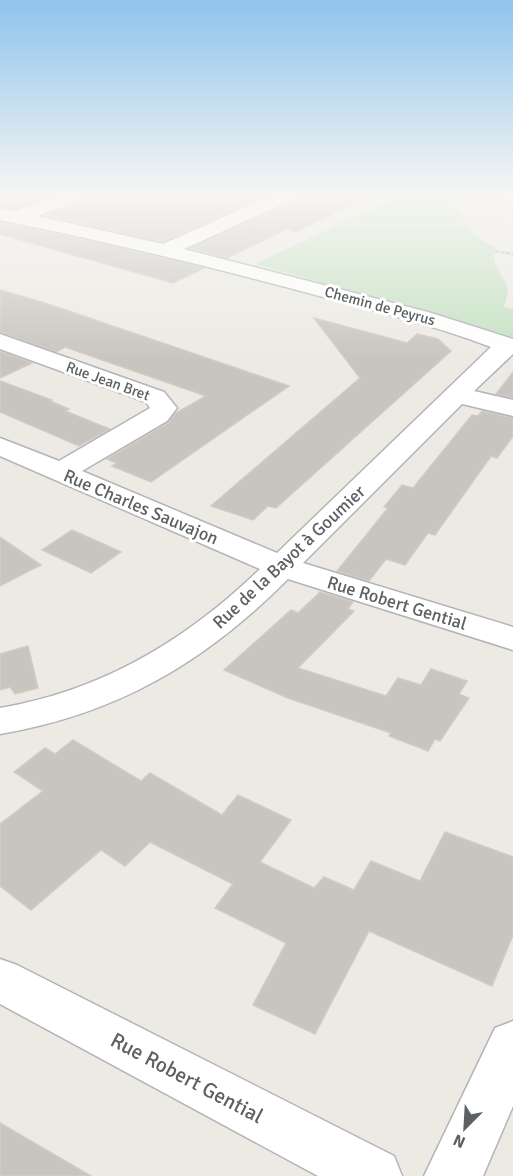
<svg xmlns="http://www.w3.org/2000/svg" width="513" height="1176" viewBox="0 0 513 1176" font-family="Signika,sans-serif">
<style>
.green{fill:#c5e2c3}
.building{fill:#c8c5c0;stroke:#d1cbc3;stroke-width:1.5}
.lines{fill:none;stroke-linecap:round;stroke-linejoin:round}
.street-casing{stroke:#b1b4b8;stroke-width:3}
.path{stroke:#9dc2a4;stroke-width:2;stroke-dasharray:4 1.5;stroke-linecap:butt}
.street{fill:#fff;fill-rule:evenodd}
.labels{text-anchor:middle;stroke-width:6;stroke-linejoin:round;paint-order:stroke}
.far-street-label{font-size:15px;fill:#5c6063;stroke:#fff}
.street-label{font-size:18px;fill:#5c6063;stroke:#fff}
.near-street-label{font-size:21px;fill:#5c6063;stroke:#fff}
</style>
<rect width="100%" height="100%" fill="#edeae4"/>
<path class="green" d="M399,195H446L474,234L495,248C495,252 493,259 495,262C503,285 513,280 504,307L513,309V337L256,264Z"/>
<g class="building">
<path d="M0,195H53L15,209L0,206Z"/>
<path d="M88,195H267L163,242L45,215L84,201Z"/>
<path d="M299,195H371L296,232L287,229L227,258L191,248L295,201Z"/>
<path d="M0,222L117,247L204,268L173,283L0,234Z"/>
<path d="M0,290L48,304L289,386L151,482L112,466L117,463L107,459L168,423L176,413L206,396L65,347L56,352L0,332Z"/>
<path d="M314,318L407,343L417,334L438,339L451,351L276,508L268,506L253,520L211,506L360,378Z"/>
<path d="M0,351L32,363L0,378Z"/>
<path d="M513,372V398L496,394Z"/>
<path d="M0,381L52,400L50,401L69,409L65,411L110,429L79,446L0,412Z"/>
<path d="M482,411L513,418V436L497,458L491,456L435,535L428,533L405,565L386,559L369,581L337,571L388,508L384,507L402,485L413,488L472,415L478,416Z"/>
<path d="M72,530L121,552L91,573L42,550Z"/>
<path d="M0,537L41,565L0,586Z"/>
<path d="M320,592L353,602L348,609L354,611L298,668L386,696L398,678L421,685L431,669L467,681L459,694L469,698L440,741L435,739L428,751L389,736L391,733L288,698L224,670L291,610L298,613Z"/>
<path d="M28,646L38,688L15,694L10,687L0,690V654Z"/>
<path d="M73,740L141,781L150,773L222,815L238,795L291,820L260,862L314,888L324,877L354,890L371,861L420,881L445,832L513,857V935L492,986L369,931L315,1034L253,1005L286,943L215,908L233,884L150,842L125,866L101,850L31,910L0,886V824L43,791L14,772L45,748L55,754Z"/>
<path d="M0,1123L91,1176H0Z"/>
</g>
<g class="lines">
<g class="street-casing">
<g id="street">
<path d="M60,195H86L83,199L37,216L163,244L273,195H297L294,199L184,249L428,312L513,339V354L474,391L513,400V416L462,404L303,563L513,627V650L288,579C204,663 117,714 0,734V708C102,691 187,640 260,569L0,456V438L59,461L150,408L146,402L0,349V334L164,392L177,408L167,421L82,471L277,553L491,347C433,325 372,310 312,294C208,266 105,241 0,220V208L15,211Z"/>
<path d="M0,959L17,965L394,1156L402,1176H318L0,1004Z"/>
<path d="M513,1021V1106L483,1176H424L495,1028Z"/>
</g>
</g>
<path class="path" d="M495,251L513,254"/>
<use href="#street" class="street"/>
</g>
<linearGradient id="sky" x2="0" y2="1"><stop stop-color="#8fc4ed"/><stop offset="0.54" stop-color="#f7f6f3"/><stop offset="1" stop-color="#f7f6f3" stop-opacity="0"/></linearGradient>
<rect width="513" height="360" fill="url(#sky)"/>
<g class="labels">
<g class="far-street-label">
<text transform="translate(380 306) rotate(15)" y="5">Chemin de Peyrus</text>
<text transform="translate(108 381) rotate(20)" y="5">Rue Jean Bret</text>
</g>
<g class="street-label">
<text transform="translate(141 507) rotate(23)" y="6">Rue Charles Sauvajon</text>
<text transform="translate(289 557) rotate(-43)" y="6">Rue de la Bayot à Goumier</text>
<text transform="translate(397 603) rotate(17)" y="6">Rue Robert Gential</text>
</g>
<g class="near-street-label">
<text transform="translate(187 1078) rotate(28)" y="7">Rue Robert Gential</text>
</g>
</g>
<g transform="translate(465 1128) rotate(204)" stroke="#ffffff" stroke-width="4.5" paint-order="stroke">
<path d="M0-4.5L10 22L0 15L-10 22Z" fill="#5c6063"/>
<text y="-9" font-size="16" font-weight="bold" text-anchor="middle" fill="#5c6063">N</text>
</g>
</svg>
